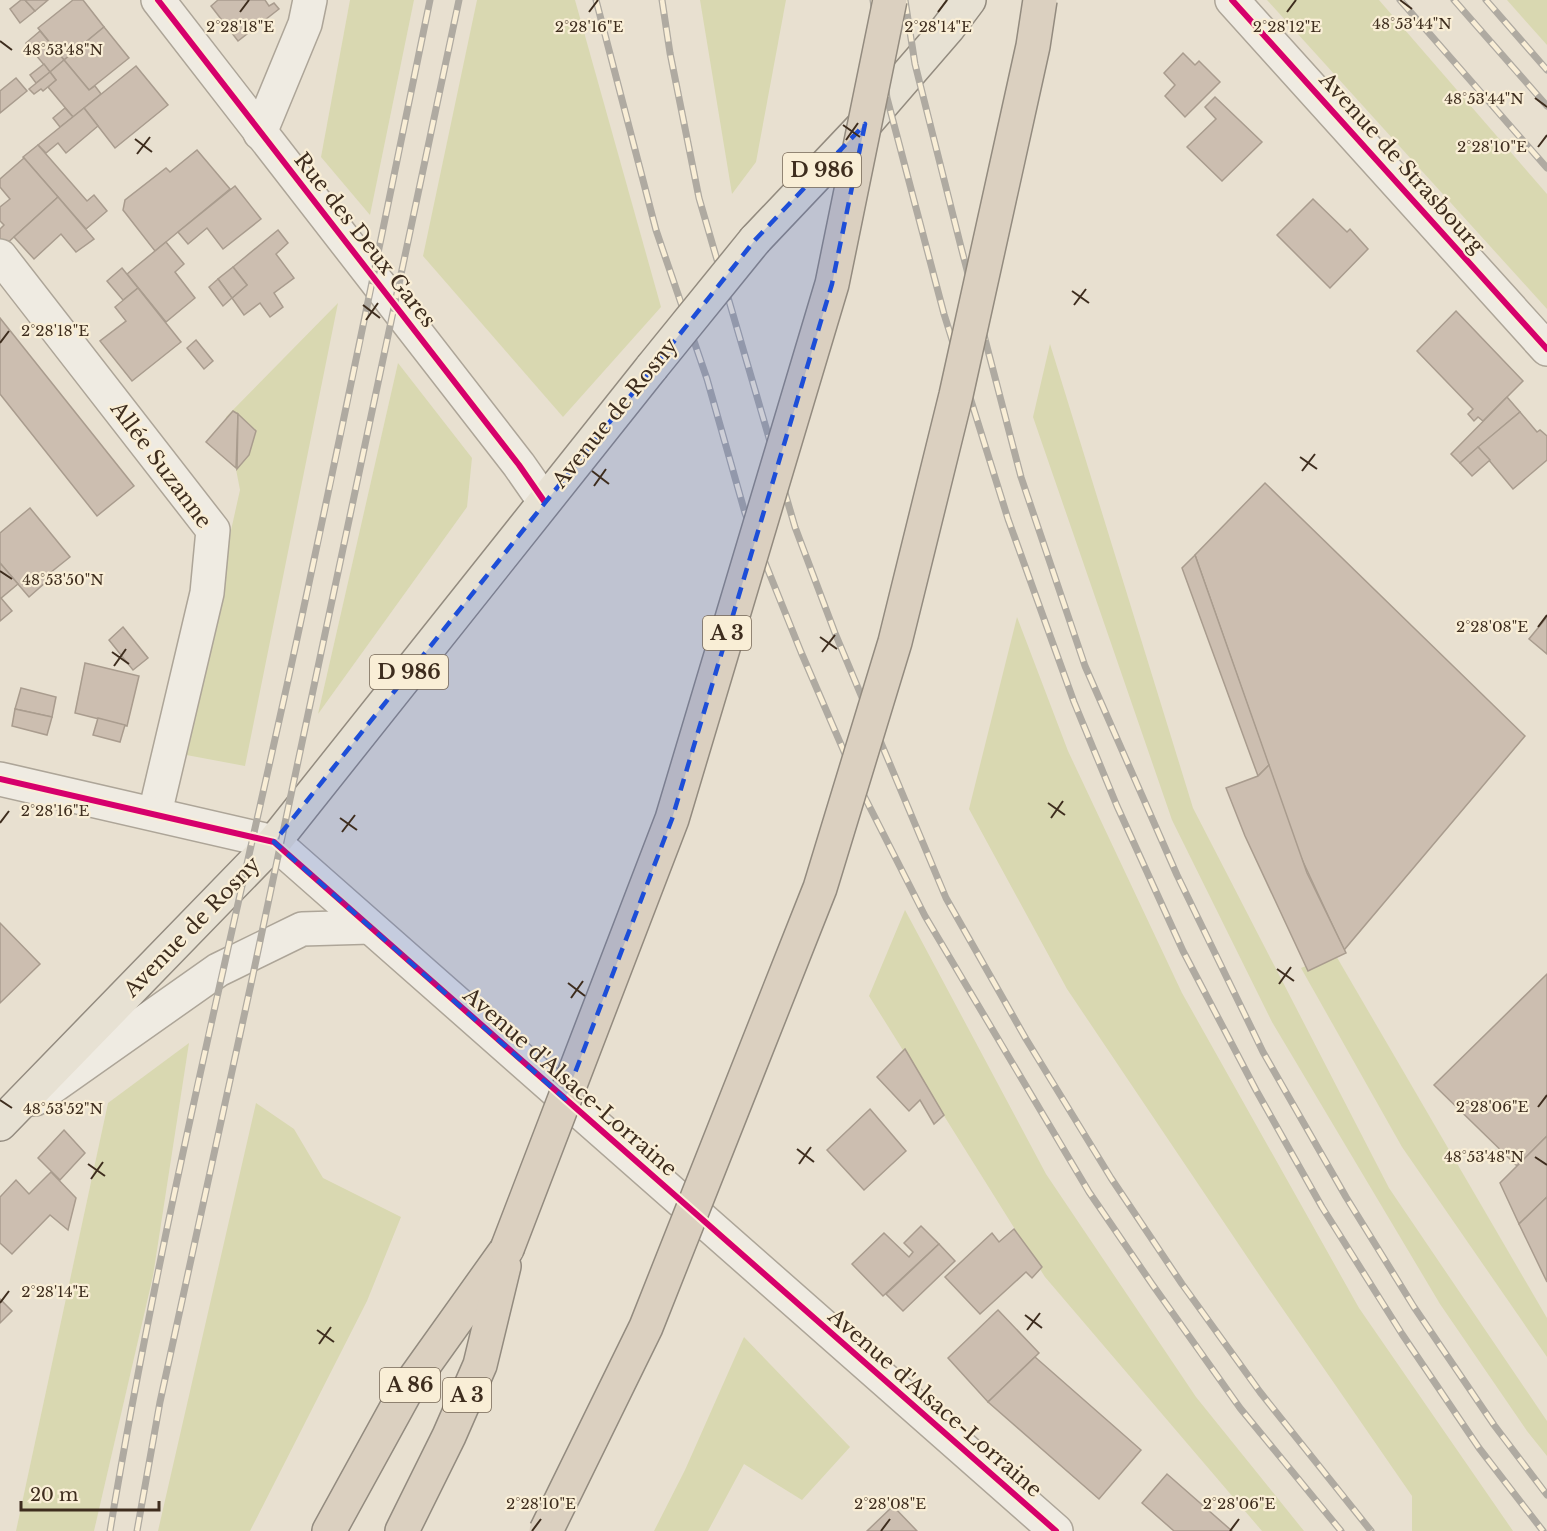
<svg xmlns="http://www.w3.org/2000/svg" width="1547" height="1531" viewBox="0 0 1547 1531" font-family="'Libre Baskerville',serif">
<style>
.green{fill:#d9d8b1}
.building{fill:#ccbeb0;stroke:#a99c8e;stroke-width:1.5}
.lines{fill:none;stroke-linecap:round;stroke-linejoin:round}
.minor-casing{stroke:#ada598;stroke-width:36}
.major-casing{stroke:#938b7f;stroke-width:36}
.highway-casing{stroke:#938b7f;stroke-width:36}
.minor{stroke:#efebe2;stroke-width:33}
.major{stroke:#e7e1d3;stroke-width:33}
.highway{stroke:#dbd0c0;stroke-width:33}
.rail-casing{stroke:#afaaa1;stroke-width:7}
.rail{stroke:#f9eed6;stroke-width:4.5;stroke-dasharray:14;stroke-linecap:butt}
.major-bridge-casing{stroke:#938b7f;stroke-width:36;stroke-linecap:butt}
.highway-bridge-casing{stroke:#938b7f;stroke-width:36;stroke-linecap:butt}
.major-bridge{stroke:#e7e1d3;stroke-width:33}
.highway-bridge{stroke:#dbd0c0;stroke-width:33}
.cycleway-casing{stroke:#f9eed6;stroke-width:10}
.cycleway{stroke:#d6006c;stroke-width:6}
.marked{fill:#1d4ed8;fill-opacity:0.2;stroke:#1d4ed8;stroke-width:4.5;stroke-dasharray:12 8;stroke-linejoin:round}
.ticks{fill:none;stroke:#3e2d1e;stroke-width:2}
.labels{text-anchor:middle;stroke-width:4.5;stroke-linejoin:round;paint-order:stroke}
.shield{fill:#f9eed6;stroke:#766755;stroke-width:1.5}
.shield-label{font-size:20px;font-weight:bold;fill:#3e2d1e}
.street-label{font-size:21px;fill:#3e2d1e;stroke:#f9eed6}
.ticks-label{font-size:15px;text-anchor:middle;fill:#3e2d1e;stroke:#f9eed6;stroke-width:4.5;stroke-linejoin:round;paint-order:stroke}
</style>
<rect width="100%" height="100%" fill="#e8e0d0"/>
<g class="green">
<path d="M350,0H414L370,215L321,157Z"/>
<path d="M477,0H575L661,307L563,417L423,256Z"/>
<path d="M700,0H786L756,162L732,194Z"/>
<path d="M1267,0H1379L1547,194V309Z"/>
<path d="M1507,0H1547V45Z"/>
<path d="M338,303L245,766L181,754L240,490L226,417Z"/>
<path d="M1050,344L1193,808L1389,1188L1547,1421V1456L1527,1431L1440,1304L1272,1022L1172,820L1033,417Z"/>
<path d="M398,363L472,458L467,507L318,714Z"/>
<path d="M1017,617L1068,751L1182,993L1359,1308L1513,1531H1412V1496L1262,1279L1067,989L969,809Z"/>
<path d="M905,910L1046,1174L1196,1397L1304,1531H1262L1045,1277L869,996Z"/>
<path d="M1335,954L1547,1318V1357L1402,1147L1301,968Z"/>
<path d="M189,1043L153,1276L94,1531H16L108,1103Z"/>
<path d="M256,1103L294,1129L323,1178L401,1217L367,1301L250,1531H158Z"/>
<path d="M744,1337L850,1447L802,1500L744,1464L708,1531H654L685,1470Z"/>
</g>
<g class="building">
<path d="M21,0H25L35,11L20,23L10,9Z"/>
<path d="M25,0H48L35,11Z"/>
<path d="M73,0H83L104,27L64,60L38,28Z"/>
<path d="M218,0H265L269,6L274,3L279,9L238,41L211,6Z"/>
<path d="M104,27L129,58L89,90L64,60Z"/>
<path d="M40,31L64,60L50,72L26,43Z"/>
<path d="M1183,53L1195,65L1199,61L1220,82L1185,117L1165,96L1175,85L1164,73Z"/>
<path d="M64,60L89,90L95,86L101,94L73,117L48,87L56,80L50,72Z"/>
<path d="M44,64L50,72L36,83L30,75Z"/>
<path d="M136,66L168,105L115,148L84,108Z"/>
<path d="M50,72L56,80L43,91L41,89L34,94L29,89Z"/>
<path d="M16,78L27,91L0,113V91Z"/>
<path d="M1215,97L1262,142L1222,181L1187,147L1216,119L1205,107Z"/>
<path d="M65,108L73,117L60,127L53,118Z"/>
<path d="M84,108L98,126L66,153L58,143L46,153L38,145Z"/>
<path d="M38,145L87,201L94,195L107,211L86,229L23,157Z"/>
<path d="M197,150L230,189L155,251L123,210L125,200L166,168L170,172Z"/>
<path d="M24,158L58,197L3,247L0,243V229L4,225L0,221V207L10,199L0,187V179Z"/>
<path d="M235,186L261,219L223,249L207,228L188,244L178,232Z"/>
<path d="M58,197L94,239L76,252L61,234L34,259L14,237Z"/>
<path d="M1313,199L1347,232L1350,229L1368,249L1330,288L1277,235Z"/>
<path d="M278,230L288,243L276,254L294,278L274,293L283,307L270,317L260,303L244,315L232,298L247,285L233,267Z"/>
<path d="M166,242L184,264L175,272L195,298L166,322L127,274Z"/>
<path d="M233,267L247,285L232,298L218,279Z"/>
<path d="M122,268L138,288L123,300L107,281Z"/>
<path d="M218,279L232,298L223,306L209,287Z"/>
<path d="M138,288L181,342L132,381L100,341L126,321L115,307Z"/>
<path d="M1456,311L1523,381L1483,421L1478,417L1474,421L1468,414L1473,409L1417,351Z"/>
<path d="M0,318L134,486L97,516L0,394Z"/>
<path d="M196,340L213,361L204,369L187,348Z"/>
<path d="M1507,397L1520,412L1460,463L1451,454Z"/>
<path d="M233,411L238,414L236,468L206,442Z"/>
<path d="M1520,412L1537,432L1540,430L1547,436V460L1513,489L1478,447Z"/>
<path d="M238,414L256,431L249,455L237,469Z"/>
<path d="M1478,447L1490,460L1472,476L1460,463Z"/>
<path d="M1265,483L1525,736L1344,950L1299,853L1195,555Z"/>
<path d="M30,508L70,557L45,577L47,581L29,597L0,563V533Z"/>
<path d="M1195,555L1269,765L1258,776L1182,568Z"/>
<path d="M0,563L18,584L0,599Z"/>
<path d="M1,598L12,611L0,621V599Z"/>
<path d="M1547,617V654L1529,639Z"/>
<path d="M123,627L148,658L133,670L109,640Z"/>
<path d="M85,663L139,676L127,726L75,713Z"/>
<path d="M21,688L56,697L52,717L15,709Z"/>
<path d="M15,709L52,717L47,735L12,726Z"/>
<path d="M98,718L125,725L120,742L93,735Z"/>
<path d="M1269,765L1307,873L1346,953L1308,971L1245,836L1226,788L1258,776Z"/>
<path d="M0,923L40,964L0,1003Z"/>
<path d="M1547,974V1136L1517,1166L1434,1085Z"/>
<path d="M905,1049L944,1115L934,1124L920,1100L909,1111L877,1077Z"/>
<path d="M870,1109L906,1151L864,1190L827,1150Z"/>
<path d="M64,1130L85,1153L60,1180L38,1158Z"/>
<path d="M1547,1136V1197L1519,1224L1500,1183Z"/>
<path d="M51,1172L76,1198L68,1230L50,1215L12,1254L0,1243V1197L16,1180L29,1194Z"/>
<path d="M1547,1197V1282L1519,1224Z"/>
<path d="M921,1226L939,1244L883,1296L852,1264L884,1233L909,1257L913,1252L904,1243Z"/>
<path d="M1014,1229L1042,1267L1032,1278L1026,1272L980,1314L945,1277L992,1233L999,1242Z"/>
<path d="M939,1244L955,1261L903,1311L886,1294Z"/>
<path d="M0,1299L12,1311L0,1323Z"/>
<path d="M998,1310L1039,1353L988,1402L948,1358Z"/>
<path d="M1035,1357L1141,1450L1099,1499L988,1402Z"/>
<path d="M1167,1474L1232,1531H1174L1142,1503Z"/>
<path d="M893,1506L917,1531H867Z"/>
</g>
<g class="lines">
<g class="minor-casing">
<g id="minor">
<path d="M158,0L519,465L544,501"/>
<path d="M1232,0L1547,349"/>
<path d="M260,133L305,24L310,0"/>
<path d="M0,256L213,530L207,593L155,813"/>
<path d="M0,779L274,842L1056,1531"/>
<path d="M35,1099L218,970L302,929L370,927"/>
</g>
</g>
<g class="major-casing">
<g id="major">
<path d="M755,240L865,124L948,28L969,0"/>
<path d="M0,1124L274,842L652,367"/>
</g>
</g>
<g class="highway-casing">
<g id="highway">
<path d="M329,1531L407,1389L507,1249"/>
<path d="M402,1531L449,1436L480,1365L504,1266"/>
</g>
</g>
<use href="#minor" class="minor"/>
<use href="#major" class="major"/>
<use href="#highway" class="highway"/>
<g class="rail-casing">
<g id="rail">
<path d="M596,0L656,230L707,379L745,513L801,652L858,784L925,916L1089,1192L1152,1284L1240,1408L1341,1531"/>
<path d="M662,0L670,53L699,198L795,527L835,633L946,898L1026,1039L1111,1178L1182,1284L1260,1392L1371,1531"/>
<path d="M873,0L887,98L944,314L1008,519L1074,702L1117,806L1183,951L1256,1090L1322,1207L1402,1334L1479,1448L1543,1531"/>
<path d="M905,0L915,64L961,247L1021,477L1085,666L1177,875L1263,1052L1346,1197L1414,1307L1494,1425L1547,1495"/>
<path d="M1400,0L1547,168"/>
<path d="M1454,0L1547,106"/>
<path d="M1486,0L1547,70"/>
<path d="M110,1531C157,1247 225,966 287,685C337,457 383,228 430,0"/>
<path d="M137,1531L160,1402L251,984L459,0"/>
</g>
</g>
<use href="#rail" class="rail"/>
<g class="major-bridge-casing">
<path id="major-bridge" d="M652,367L755,240"/>
</g>
<g class="highway-bridge-casing">
<g id="highway-bridge">
<path d="M507,1249L672,819L832,284L890,0"/>
<path d="M546,1531L646,1327L820,888L895,642L956,395L1033,46L1040,0"/>
</g>
</g>
<use href="#major-bridge" class="major-bridge"/>
<use href="#highway-bridge" class="highway-bridge"/>
<g class="cycleway-casing">
<g id="cycleway">
<path d="M158,0L519,465L544,501"/>
<path d="M1232,0L1547,349"/>
<path d="M0,779L274,842L1056,1531"/>
</g>
</g>
<use href="#cycleway" class="cycleway"/>
</g>
<path class="marked" d="M865,124L832,284L672,819L565,1099L274,842L755,240Z"/>
<path class="ticks" d="M1400,0L1412,9M240,12L249,0M589,12L598,0M938,12L947,0M1287,12L1296,0M0,41L12,50M1535,98L1547,107M843,125L860,137M135,139L152,152M846,140L858,123M1538,147L1547,135M137,154L150,137M1072,291L1089,303M363,305L380,318M1074,305L1086,289M366,320L378,303M0,343L9,331M1300,457L1317,469M592,471L609,484M1302,471L1315,454M594,486L606,469M0,571L12,579M1538,627L1547,615M820,637L837,649M112,652L129,664M822,652L835,635M114,666L126,649M1048,803L1065,815M340,818L357,830M1051,818L1063,801M0,823L9,811M342,832L355,815M1277,969L1294,981M568,983L585,996M1279,984L1291,967M571,998L583,981M0,1100L12,1108M1538,1107L1547,1095M797,1149L814,1162M1535,1157L1547,1165M88,1164L105,1176M799,1164L811,1147M91,1179L103,1162M0,1303L9,1291M1025,1315L1042,1328M317,1330L334,1342M1027,1330L1040,1313M319,1344L331,1327M532,1531L541,1519M881,1531L890,1519M1230,1531L1239,1519"/>
<g class="labels">
<g class="shield">
<rect x="783" y="153" width="78" height="34" rx="4.5"/>
<rect x="703" y="616" width="48" height="34" rx="4.5"/>
<rect x="370" y="655" width="78" height="34" rx="4.5"/>
<rect x="380" y="1368" width="60" height="34" rx="4.5"/>
<rect x="443" y="1378" width="48" height="34" rx="4.5"/>
</g>
<g class="shield-label">
<text x="822" y="177">D 986</text>
<text x="727" y="640">A 3</text>
<text x="409" y="679">D 986</text>
<text x="410" y="1392">A 86</text>
<text x="467" y="1402">A 3</text>
</g>
<g class="street-label">
<text transform="translate(1402 163) rotate(48)" y="7">Avenue de Strasbourg</text>
<text transform="translate(365 240) rotate(52)" y="7">Rue des Deux Gares</text>
<text transform="translate(615 413) rotate(-51)" y="7">Avenue de Rosny</text>
<text transform="translate(161 465) rotate(53)" y="7">Allée Suzanne</text>
<text transform="translate(192 927) rotate(-46)" y="7">Avenue de Rosny</text>
<text transform="translate(570 1082) rotate(41)" y="7">Avenue d'Alsace-Lorraine</text>
<text transform="translate(935 1403) rotate(41)" y="7">Avenue d'Alsace-Lorraine</text>
</g>
</g>
<g class="ticks-label">
<text x="1412" y="29">48°53'44"N</text>
<text x="938" y="32">2°28'14"E</text>
<text x="240" y="32">2°28'18"E</text>
<text x="589" y="32">2°28'16"E</text>
<text x="1287" y="32">2°28'12"E</text>
<text x="63" y="55">48°53'48"N</text>
<text x="1484" y="104">48°53'44"N</text>
<text x="1492" y="152">2°28'10"E</text>
<text x="55" y="336">2°28'18"E</text>
<text x="63" y="585">48°53'50"N</text>
<text x="1492" y="632">2°28'08"E</text>
<text x="55" y="816">2°28'16"E</text>
<text x="1492" y="1112">2°28'06"E</text>
<text x="63" y="1114">48°53'52"N</text>
<text x="1484" y="1162">48°53'48"N</text>
<text x="55" y="1297">2°28'14"E</text>
<text x="541" y="1509">2°28'10"E</text>
<text x="890" y="1509">2°28'08"E</text>
<text x="1239" y="1509">2°28'06"E</text>
</g>
<path d="M21 1501v9h138v-9" fill="none" stroke="#3e2d1e" stroke-width="3"/>
<text x="30" y="1501" font-size="18" fill="#3e2d1e" stroke="#f9eed6" stroke-width="4.5" paint-order="stroke">20 m</text>
</svg>
